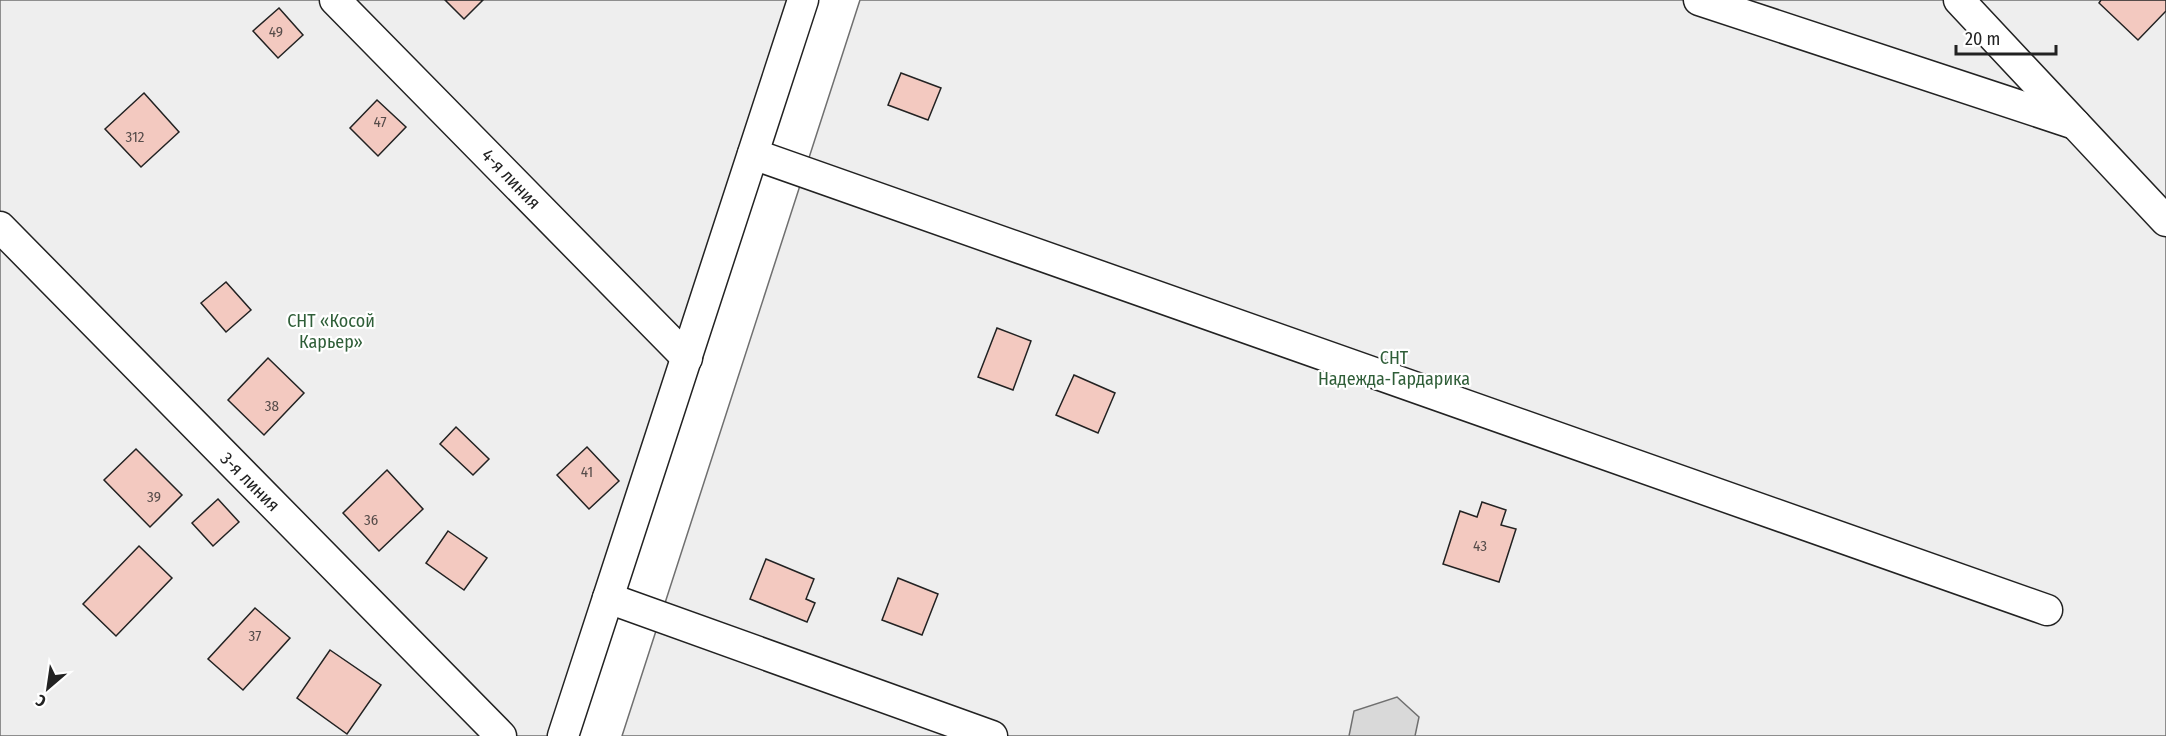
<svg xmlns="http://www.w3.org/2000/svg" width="2166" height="736" viewBox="0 0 2166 736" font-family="'Fira Sans Condensed',sans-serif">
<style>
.green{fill:#eee;stroke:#6f6f6f;stroke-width:1.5}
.water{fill:#d9d9d9;stroke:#6f6f6f;stroke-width:1.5}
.building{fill:#f3c9c0;stroke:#222;stroke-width:1.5}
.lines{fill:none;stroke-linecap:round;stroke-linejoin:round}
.minor-casing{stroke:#222;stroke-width:33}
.minor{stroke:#fff;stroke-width:30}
.labels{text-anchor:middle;stroke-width:4.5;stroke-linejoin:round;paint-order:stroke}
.number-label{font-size:15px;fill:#564c4a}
.street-label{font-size:18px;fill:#222;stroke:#fff}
.park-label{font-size:18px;fill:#2f5e38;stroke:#fff}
</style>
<rect width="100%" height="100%" fill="#fff"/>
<g class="green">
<path d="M0,0H792L548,736H0Z"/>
<path d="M860,0H2166V736H622Z"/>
</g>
<path class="water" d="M1397,697L1419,717L1415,736H1349L1354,711Z"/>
<g class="building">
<path d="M445,0H483L464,19Z"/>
<path d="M2101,0H2166V11L2138,40L2099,3Z"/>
<path d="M279,8L303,35L278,58L253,31Z"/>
<path d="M901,73L941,88L928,120L888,105Z"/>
<path d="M144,93L179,132L141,167L105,129Z"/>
<path d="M377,100L406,127L378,156L350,128Z"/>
<path d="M226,282L251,310L226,332L201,303Z"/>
<path d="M997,328L1031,341L1013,390L978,377Z"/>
<path d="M268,358L304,393L264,435L228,400Z"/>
<path d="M1074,375L1115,393L1098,433L1056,415Z"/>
<path d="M456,427L489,459L473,475L440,444Z"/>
<path d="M587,447L619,481L589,509L557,475Z"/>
<path d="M136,449L182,495L150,527L104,480Z"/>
<path d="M387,470L423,509L379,551L343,513Z"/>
<path d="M218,499L239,522L213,546L192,523Z"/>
<path d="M1482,502L1506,510L1501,525L1516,529L1499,582L1443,564L1460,511L1477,517Z"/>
<path d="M448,531L487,558L464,590L426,563Z"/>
<path d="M139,546L172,578L116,636L83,604Z"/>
<path d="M766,559L814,579L806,599L815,603L807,622L750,599Z"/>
<path d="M898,578L938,594L922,635L882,620Z"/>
<path d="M255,608L290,638L243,690L208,659Z"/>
<path d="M330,650L381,685L347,734L297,698Z"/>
</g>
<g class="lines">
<g class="minor-casing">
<g id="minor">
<path d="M335,0L687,358"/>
<path d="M1699,0L2075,124"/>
<path d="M1959,0L2166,221"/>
<path d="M753,154L2047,610"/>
<path d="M0,227L501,736"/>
<path d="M608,598L992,736"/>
<path d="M563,736L803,0"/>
</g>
</g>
<use href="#minor" class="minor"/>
</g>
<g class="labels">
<g class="number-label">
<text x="276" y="37">49</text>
<text x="380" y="127">47</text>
<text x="135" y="142">312</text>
<text x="272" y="411">38</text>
<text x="587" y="477">41</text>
<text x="154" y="502">39</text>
<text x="371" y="525">36</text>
<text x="1480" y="551">43</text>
<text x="255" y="641">37</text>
</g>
<g class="street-label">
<text transform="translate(511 179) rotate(46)" y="6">4-я линия</text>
<text transform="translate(250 482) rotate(45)" y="6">3-я линия</text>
</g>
<g class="park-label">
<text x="331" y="327">СНТ «Косой<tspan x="331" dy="21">Карьер»</tspan></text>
<text x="1394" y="364">СНТ<tspan x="1394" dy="21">Надежда-Гардарика</tspan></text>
</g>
</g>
<g transform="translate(48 688) rotate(209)" stroke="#ffffff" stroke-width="4.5" paint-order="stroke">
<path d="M0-4.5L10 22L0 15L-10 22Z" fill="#222222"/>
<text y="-9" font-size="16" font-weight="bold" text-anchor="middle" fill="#222222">С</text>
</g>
<path d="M1956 45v9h100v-9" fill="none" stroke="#222222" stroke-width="3"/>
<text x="1965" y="45" font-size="18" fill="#222222" stroke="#ffffff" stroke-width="4.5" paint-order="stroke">20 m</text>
</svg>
